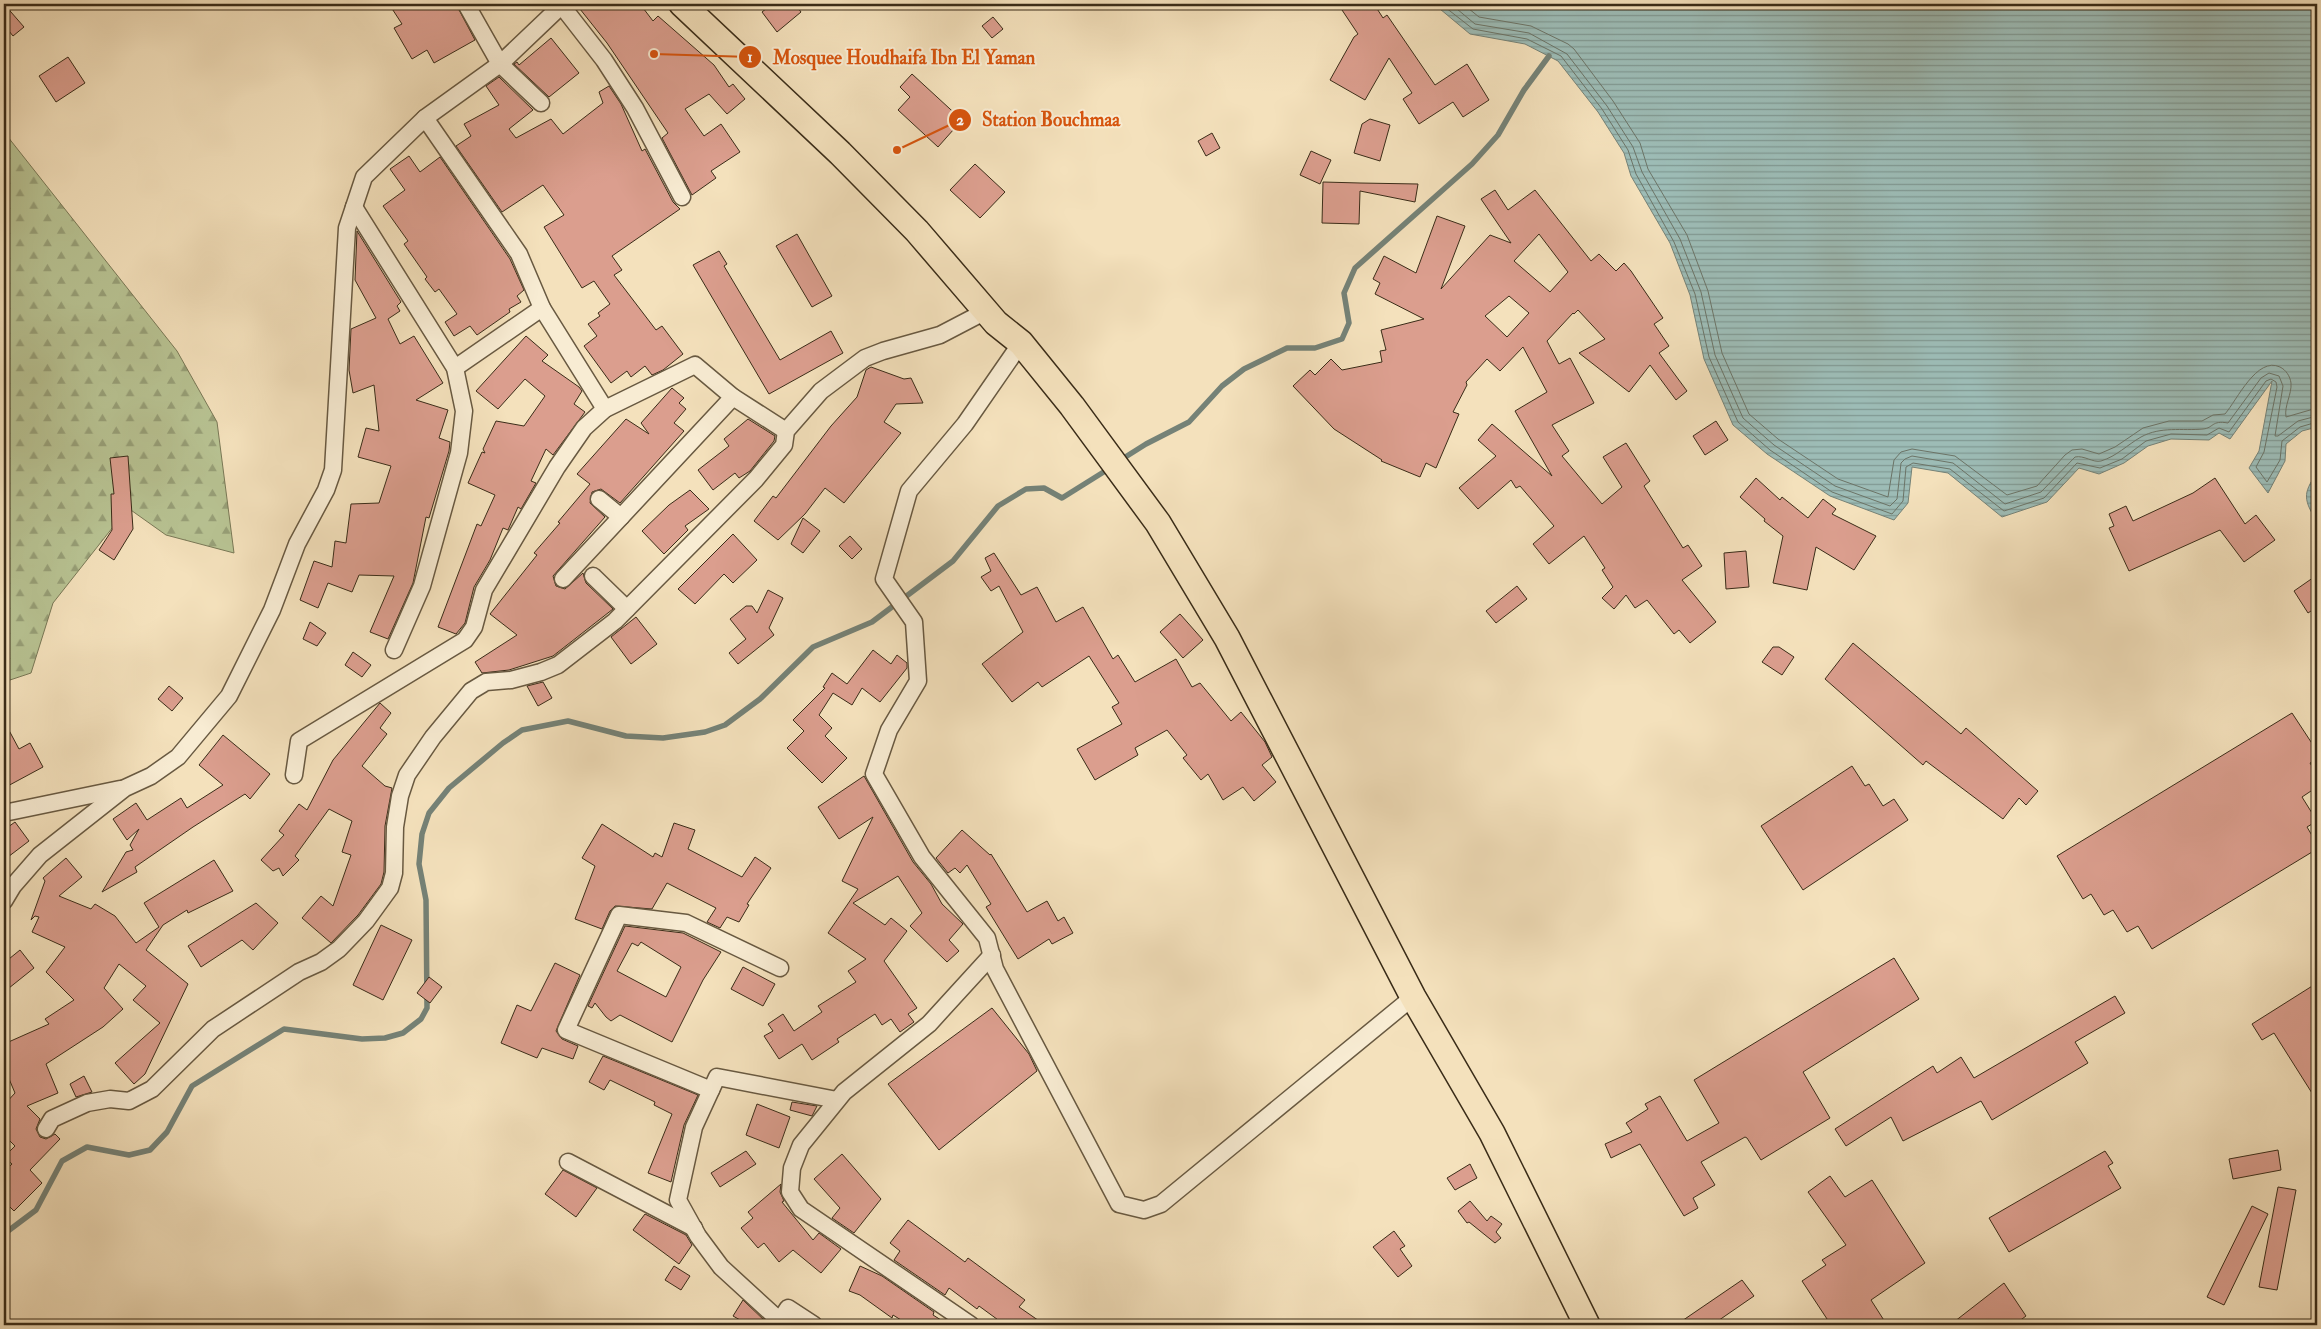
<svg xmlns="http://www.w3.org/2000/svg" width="2321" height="1329" viewBox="0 0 2321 1329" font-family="'IM FELL Double Pica',serif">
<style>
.forest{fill:url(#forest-firs);stroke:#797856}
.water{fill:url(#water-rules);stroke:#758277}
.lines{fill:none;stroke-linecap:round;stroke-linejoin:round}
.shore{stroke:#6c7467;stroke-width:1}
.stream{stroke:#758277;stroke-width:5.5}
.building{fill:#db9e8e;stroke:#3a2c18;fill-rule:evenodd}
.street-casing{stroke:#685941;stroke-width:19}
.primary-casing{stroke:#3a2c18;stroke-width:28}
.street{stroke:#f8ecd3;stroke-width:16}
.primary{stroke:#f4e1bc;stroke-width:25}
.leader{fill:none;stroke:#d7540d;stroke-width:2}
.callout-dot{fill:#d7540d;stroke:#f8ecd3;stroke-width:2}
.mark-label{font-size:15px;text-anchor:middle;font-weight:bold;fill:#fff}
.callout-label{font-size:19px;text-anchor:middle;font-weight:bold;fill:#d7540d;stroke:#f8ecd3;stroke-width:4;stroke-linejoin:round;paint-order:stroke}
</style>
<defs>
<pattern id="forest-firs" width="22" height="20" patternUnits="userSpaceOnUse" patternTransform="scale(1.25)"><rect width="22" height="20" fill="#b8c393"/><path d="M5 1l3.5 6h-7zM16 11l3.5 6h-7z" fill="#979f77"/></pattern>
<pattern id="water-rules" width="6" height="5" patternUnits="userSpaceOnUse" patternTransform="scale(1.25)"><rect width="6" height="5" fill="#9dbcb6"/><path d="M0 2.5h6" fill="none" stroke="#819993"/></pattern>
</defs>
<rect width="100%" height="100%" fill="#f4e1bc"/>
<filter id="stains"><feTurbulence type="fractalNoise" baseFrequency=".004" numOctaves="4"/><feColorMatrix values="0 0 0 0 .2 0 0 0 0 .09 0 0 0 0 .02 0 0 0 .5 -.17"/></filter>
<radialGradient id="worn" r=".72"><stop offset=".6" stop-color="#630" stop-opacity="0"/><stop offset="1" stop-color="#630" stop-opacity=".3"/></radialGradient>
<path class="forest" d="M4,132L177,351L217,422L234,553L166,535L128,508L53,603L31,673L4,682Z"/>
<g class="water">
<path d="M1434,4H2317V427L2302,431L2286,444L2285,461L2268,493L2249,468L2259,451L2272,381L2230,439L2219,433L2209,440L2171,439L2148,446L2124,463L2099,474L2079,468L2047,502L2002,517L1948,473L1912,467L1908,503L1894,520L1830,496L1767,454L1733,425L1704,359L1690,295L1670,243L1631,176L1624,153L1598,112L1558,61L1525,44L1470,34Z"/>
<path d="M2317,473V522C2304,500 2302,494 2317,473Z"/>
</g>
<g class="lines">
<g class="shore">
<path d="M1441,4L1473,29L1527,39L1561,56L1602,109L1628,150L1636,174L1674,242L1695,294L1709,357L1738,422L1770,450L1832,492L1892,514L1903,501L1906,467L1913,463L1950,469L2004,511L2044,498L2077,463L2100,468L2122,459L2146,441L2171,434L2207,435L2219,428L2229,432L2266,381L2271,379L2276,382L2277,387L2264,452L2256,467L2267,482L2280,460L2282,441L2300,427L2317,422"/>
<path d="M1451,4L1475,24L1529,33L1567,54L1607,106L1633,147L1642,172L1680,239L1701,292L1715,355L1743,418L1774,445L1835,486L1890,506L1897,499L1901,463L1905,459L1912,456L1953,463L2005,504L2041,492L2075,457C2084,455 2093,463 2101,461C2117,456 2127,445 2141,437C2161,426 2182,431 2203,429C2214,428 2211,420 2228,423L2261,378L2269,373L2279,376L2283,386L2275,436H2278L2298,421L2317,416"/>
<path d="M1463,4L1479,17L1531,26L1568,44L1574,49L1613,101L1640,143L1648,169L1687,235L1708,291L1722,353L1749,414L1778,439L1838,479L1888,497L1894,460L1901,452L1912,449L1955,456L2007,495L2037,486L2065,455L2072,450L2082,449L2099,454L2115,447L2143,428L2169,421H2202L2213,415L2225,414C2237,400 2257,356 2280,367C2286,370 2290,376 2291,383C2292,394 2284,406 2286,417L2317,408"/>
</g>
<g class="stream">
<path d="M1119,461L1146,444L1189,422L1222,386L1244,369L1287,348H1315L1342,339L1349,323L1344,293L1355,268L1472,164L1498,135L1524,90L1549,56"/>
<path d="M4,1234L36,1210L62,1161L87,1147L129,1155L150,1150L167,1132L192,1086L284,1029L362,1039L385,1038L403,1033L421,1019L427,1008L426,900L419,864L422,834L429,813L449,788L503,743L522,730L568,721L626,736L663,738L705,732L725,725L760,699L813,647L872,622L953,561L998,506L1026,489L1044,488L1062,498L1110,468"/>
</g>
</g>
<g class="building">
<path d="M4,4L24,27L13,36L4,25Z"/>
<path d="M389,4H456L475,40L434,63L427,50L412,59L394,28L402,24Z"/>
<path d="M576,4H640L653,21L658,16L714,65L729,87L733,84L745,99L727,114L709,94L685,109L704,136L721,124L740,152L711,171L716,178L692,195L662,138L668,133L607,43Z"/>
<path d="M772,4H795L801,12L777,32L762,12Z"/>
<path d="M1338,4H1374L1383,18L1387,15L1435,85L1467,64L1489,100L1463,117L1453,102L1419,124L1403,99L1412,93L1389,58L1365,100L1330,80L1354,37L1358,34Z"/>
<path d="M993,17L1003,29L992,38L982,26Z"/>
<path d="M551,38L579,73L549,97L514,64L517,62L519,65Z"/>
<path d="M68,57L85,83L56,102L39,76Z"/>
<path d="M912,74L962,120L938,147L898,110L910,97L900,87Z"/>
<path d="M499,77L533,110L509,129L516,138L551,119L563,134L603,103L599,92L609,86L621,104L642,151L645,149L673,202L680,209L612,256L622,270L614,275L656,330L662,326L683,354L663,370L652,375L645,366L631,377L627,371L611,383L584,346L597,336L588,324L600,316L598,313L610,304L594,281L582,288L544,227L564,215L543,185L502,212L456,146L471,136L464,124L499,105L486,86Z"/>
<path d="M1370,119L1390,125L1380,161L1354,153L1362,124Z"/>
<path d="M1212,133L1220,148L1206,156L1198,141Z"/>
<path d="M1311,151L1331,160L1320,184L1300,175Z"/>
<path d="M409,156L420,172L440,157L510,259L524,290L517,296L521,302L509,309L510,312L477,335L470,326L454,336L445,322L457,314L439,289L435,292L425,279L427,277L404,244L408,241L383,206L405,190L390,169Z"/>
<path d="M975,164L1005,192L980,218L950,190Z"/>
<path d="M1323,182L1360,183L1418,184L1415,202L1360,191L1359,224L1322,223Z"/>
<path d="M1495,190L1508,210L1535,190L1591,261L1599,254L1616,271L1624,263L1631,271L1663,318L1654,324L1669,346L1659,353L1687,391L1676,400L1650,365L1629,392L1579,353L1605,339L1578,310L1574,314L1573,313L1547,341L1559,364L1570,358L1594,403L1552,425L1569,451L1562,456L1602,504L1622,487L1603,457L1626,443L1650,481L1644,486L1683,548L1688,545L1702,566L1682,580L1716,622L1690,643L1679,630L1674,634L1647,600L1635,608L1626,595L1614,609L1602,598L1613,587L1602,570L1605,568L1584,536L1549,564L1533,544L1554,526L1520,486L1516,488L1511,480L1478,509L1459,488L1496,456L1478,440L1492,424L1552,476L1515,411L1547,392L1523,347L1500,371L1487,359L1466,382L1467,385L1453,412L1459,414L1436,468L1426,463L1420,477L1381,461L1382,460L1334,429L1293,386L1310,370L1315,375L1331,359L1342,370L1382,362L1380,351L1386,350L1381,330L1424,319L1375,294L1380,283L1373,279L1384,256L1416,273L1437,216L1465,226L1441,289L1490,235L1511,243L1481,199ZM1539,234L1568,272L1550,292L1514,261ZM1509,296L1529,313L1507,337L1485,316Z"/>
<path d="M357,231L401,302L397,306L400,311L388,319L400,344L414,336L443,383L416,400L448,410L439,438L450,442L449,451L429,518L426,517L413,583L388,639L370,632L394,576L359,575L352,592L328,583L318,608L300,600L314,561L332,567L335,541L346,543L351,504L379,503L391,466L358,457L366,428L379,431L374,385L353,393L349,370L351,329L376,318L355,280Z"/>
<path d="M797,234L832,296L812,307L776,246Z"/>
<path d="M719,251L727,264L724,266L780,360L831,331L843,353L769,394L693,265Z"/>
<path d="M526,336L548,355L542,361L579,387L582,391L574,404L585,412L553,455L546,449L531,481L536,483L521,509L518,507L508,530L503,528L490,560L474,587L465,623L456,634L438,627L477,524L481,526L495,495L468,483L482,452L485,453L483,449L496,421L524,426L545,396L525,379L498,409L476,391Z"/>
<path d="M871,367L904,379L911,378L923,403L896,404L884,422L901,433L844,503L825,488L805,514L778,540L754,521L773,496L776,498L831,426L857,397L866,370Z"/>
<path d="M672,388L684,398L679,403L686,409L674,423L684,431L620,503L601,489L592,492L590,503L605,517L553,576L556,586L565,589L583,573L586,583L613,609L553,656L509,670L482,673L475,662L517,635L490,614L537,555L534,553L560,523L558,522L590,484L577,474L626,419L649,434L641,423Z"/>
<path d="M748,419L775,436L774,441L750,471L739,478L735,473L713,490L698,470L729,446L724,439Z"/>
<path d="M1716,421L1728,440L1705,455L1693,436Z"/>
<path d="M128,456L133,529L114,560L99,550L112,530L111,494H114L110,458Z"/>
<path d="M1756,478L1780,500L1782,497L1808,518L1823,499L1836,509L1832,514L1876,536L1854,570L1816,547L1807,590L1773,583L1783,536L1764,521L1765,519L1740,497Z"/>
<path d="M2215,478L2245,524L2256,515L2275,540L2244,562L2220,530L2129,571L2109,528L2114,526L2109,514L2126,506L2133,521L2193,493Z"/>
<path d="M690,490L709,509L685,526L688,530L664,554L642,531L669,505Z"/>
<path d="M803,518L820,531L803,553L791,544Z"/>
<path d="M733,534L757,560L733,583L724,574L695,604L678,589Z"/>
<path d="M850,536L862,549L852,559L839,546Z"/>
<path d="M1746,551L1749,587L1726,589L1724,553Z"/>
<path d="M994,553L1021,595L1037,587L1056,622L1083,607L1113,659L1118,655L1135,682L1176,659L1192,687L1200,683L1231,721L1241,712L1265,742L1272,757L1262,765L1276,782L1254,801L1243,787L1223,800L1208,774L1201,780L1183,758L1187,755L1167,730L1135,748L1138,755L1095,780L1077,749L1122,724L1112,707L1119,703L1089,656L1042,687L1038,682L1012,702L982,664L1023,632L999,586L991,591L981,577L991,571L985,558Z"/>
<path d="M2317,575V607L2308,613L2294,591Z"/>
<path d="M1517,586L1527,599L1496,623L1486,611Z"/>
<path d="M768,590L783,598L769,628L774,635L738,664L729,653L746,639L730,619L746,606H752L757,613Z"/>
<path d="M1180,614L1203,640L1183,658L1160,632Z"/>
<path d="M636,617L657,644L631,664L611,637Z"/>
<path d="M310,622L326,633L317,646L303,639Z"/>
<path d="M1853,643L1961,734L1966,728L2038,791L2026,805L2019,798L2003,819L1926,761L1923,765L1825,679Z"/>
<path d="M1773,647H1779L1794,657L1782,675L1762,662Z"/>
<path d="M873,650L891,664L897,655L907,663V668L880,702L862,688L852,705L833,693L819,715L832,728L825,736L847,758L822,783L787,748L804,731L793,720L825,688L823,687L832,673L847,684Z"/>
<path d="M353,652L371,665L362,677L345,665Z"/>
<path d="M543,682L552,698L538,706L527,686Z"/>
<path d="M169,686L183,698L172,711L158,699Z"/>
<path d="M380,703L391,713L380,728L387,734L362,766L385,786L392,788L385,826L384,872L381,884L358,915L331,943L302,918L321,896L333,906L351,855L342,852L352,821L329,809L295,856L299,860L283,876L279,868L273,871L261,860L284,835L279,831L299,804L307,810L333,760Z"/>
<path d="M2292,713L2317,751V759L2310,763L2317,775V787L2302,797L2317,821L2307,827L2317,844V849L2152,949L2138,926L2127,932L2113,910L2104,915L2091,894L2083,899L2057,856Z"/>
<path d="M4,721L19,749L30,743L43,767L4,788Z"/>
<path d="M223,735L270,774L250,799L245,794L193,827L135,867L137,872L102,892L126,852L133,850L130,845L139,829L127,840L113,819L136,803L147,820L181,798L187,808L223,785L199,765Z"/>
<path d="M1852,766L1865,786L1869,784L1883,806L1894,799L1908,820L1803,890L1761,826Z"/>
<path d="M864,776L913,862L931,884L942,904L963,924L949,940L959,951L947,962L910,926L922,913L898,876L853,903L885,925L891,918L907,931L884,961L917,1008L908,1014L914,1022L900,1032L891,1019L882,1025L875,1014L837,1039L839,1042L812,1060L802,1044L779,1059L764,1036L773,1031L768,1024L783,1014L794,1031L822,1012L818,1006L856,982L848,971L866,959L828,933L858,889L842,881L873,817L839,839L818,807Z"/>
<path d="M15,822L29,841L4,860V830Z"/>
<path d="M674,823L695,830L688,849L742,877L755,857L771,868L747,904L749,905L739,922L727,917L720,928L707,922L716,908L667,883L652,909L615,906L610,911L602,929L575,919L595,866L582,858L602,824L653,857L655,853L662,857Z"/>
<path d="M962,830L990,855L991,854L1027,912L1047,901L1058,921L1064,917L1073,933L1052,944L1049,939L1018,959L986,907L991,904L967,865L960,873L955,868L948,873L936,858Z"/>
<path d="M66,858L82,877L59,896L91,909L95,904L115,916L136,943L159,927L144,903L214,860L233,891L188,913L187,910L163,925L146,950L188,984L145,1074L134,1084L115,1063L160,1023L133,1000L146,986L119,964L104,988L123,1009L103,1027L46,1064L58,1093L27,1106L40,1119L36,1129L40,1137L46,1139L55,1134L60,1139L30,1170L42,1183L14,1211L4,1201V1172L12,1164L4,1157L15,1146L4,1135V1105L15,1093L4,1067V1044L49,1024L45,1019L74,1000L46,972L65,947L32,932L39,917L35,916L31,920L45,881L43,878Z"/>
<path d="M256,903L278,923L253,950L242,940L201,967L188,946Z"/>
<path d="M381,925L412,940L383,1000L353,985Z"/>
<path d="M625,926L683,933L721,952L703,980L672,1042L620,1015L611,1021L606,1017L595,1003L592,1008L588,1006ZM641,942L681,967L666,997L617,971L632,943L638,946Z"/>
<path d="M20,950L34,968L4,992V963Z"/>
<path d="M1894,958L1919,999L1803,1072L1830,1118L1761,1160L1747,1138L1745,1137L1701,1162L1715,1185L1693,1198L1698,1208L1684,1216L1640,1144L1611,1158L1605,1144L1632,1132L1626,1123L1648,1109L1645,1104L1660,1096L1687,1141L1719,1123L1694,1080Z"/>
<path d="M555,963L580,975L556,1031L562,1039L578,1046L573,1059L542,1048L537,1058L501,1043L517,1005L531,1011Z"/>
<path d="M743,967L775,984L763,1006L731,989Z"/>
<path d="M429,977L442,987L430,1003L417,993Z"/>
<path d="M2317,983V1101L2274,1033L2262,1040L2252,1024Z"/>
<path d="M2115,996L2125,1013L2075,1042L2088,1063L1992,1120L1981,1101L1903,1141L1891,1117L1846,1146L1835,1129L1933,1066L1937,1073L1961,1057L1974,1078Z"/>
<path d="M992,1008L1029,1054L1037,1071L939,1150L888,1084Z"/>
<path d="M603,1056L698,1095L684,1125L671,1182L648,1173L672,1114L654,1105L655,1102L610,1080L604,1090L589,1082Z"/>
<path d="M84,1076L92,1092L76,1097L70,1084Z"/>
<path d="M792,1102L817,1106L812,1116L790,1110Z"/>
<path d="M757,1104L790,1117L779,1148L746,1135Z"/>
<path d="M2278,1150L2281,1170L2233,1179L2229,1159Z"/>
<path d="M746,1151L756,1164L720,1187L711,1173Z"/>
<path d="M2105,1151L2113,1163L2108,1166L2121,1188L2009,1252L1989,1218Z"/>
<path d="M842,1154L881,1199L854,1233L832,1218L840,1208L814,1179Z"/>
<path d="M1470,1164L1477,1178L1455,1190L1447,1178Z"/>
<path d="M563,1170L597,1188L576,1217L545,1194Z"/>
<path d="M1830,1176L1845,1197L1872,1180L1925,1263L1871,1300L1887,1325H1831L1802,1281L1826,1265L1822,1260L1846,1245L1808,1192Z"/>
<path d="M781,1184L780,1192L784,1201L782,1202L813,1240L819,1233L841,1249L821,1273L793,1250L779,1262L764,1243L758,1248L741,1228L753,1218L748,1212Z"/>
<path d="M2278,1187L2296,1190L2277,1290L2259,1287Z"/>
<path d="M1470,1201L1487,1221L1491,1216L1502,1224L1496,1232L1501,1238L1495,1243L1469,1222L1467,1223L1458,1211Z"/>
<path d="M2252,1206L2268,1214L2224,1305L2207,1297Z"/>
<path d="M645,1214L686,1235L692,1245L679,1264L633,1230Z"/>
<path d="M908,1220L965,1262L968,1258L1025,1300L1019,1307L1045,1325H1005L979,1306L977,1309L949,1288L945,1295L894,1260L900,1251L890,1243Z"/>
<path d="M1394,1231L1405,1246L1400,1249L1412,1266L1398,1277L1373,1247Z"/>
<path d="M674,1266L690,1276L681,1290L665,1280Z"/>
<path d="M860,1266L882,1276L934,1312L933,1315L949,1325H909L893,1315L892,1318L860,1295L849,1291Z"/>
<path d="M1742,1280L1754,1296L1712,1325H1676Z"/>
<path d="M2004,1283L2026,1316L2014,1325H1950Z"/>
<path d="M743,1300L767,1323V1325H749L733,1316Z"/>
</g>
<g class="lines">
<g class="street-casing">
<g id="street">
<path d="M466,4L500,64L541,103"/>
<path d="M562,6L604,60L635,108L682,197"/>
<path d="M425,118L519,254L542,308L605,409"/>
<path d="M354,207L455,368L464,411L459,453L422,586L394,650"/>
<path d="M1021,343L965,424L909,491L884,579L914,622L918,681L889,730L874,774L922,857L987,938L995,969L1119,1204L1144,1210L1161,1204L1413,997"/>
<path d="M455,368L542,308"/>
<path d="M599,499L621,517"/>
<path d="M593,576L627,609"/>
<path d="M563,579L733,397"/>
<path d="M294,775L299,741L465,640L474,627L484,590L557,467L584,428L605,409L695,365L733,397L786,431"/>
<path d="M4,813L120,789"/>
<path d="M4,901L13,886L40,855L125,788L151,776L178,757L229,696L272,610L297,544L326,490L333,470L347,228L364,177L425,118L500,64L563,4"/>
<path d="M711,1090L566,1030L619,915L686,923L780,968"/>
<path d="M46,1129L52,1119L87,1103L110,1099L129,1101L152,1089L213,1029L299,972L321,962L339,949L366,921L390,888L394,873L395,827L400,796L407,775L433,737L471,691L486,682L511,680L541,672L558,665L615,621L756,479L784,445L786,431L821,391L865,358L883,351L940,335L986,311"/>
<path d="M568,1162L694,1228"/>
<path d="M780,1321L721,1267L698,1236L678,1200L694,1127L717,1077L837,1100"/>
<path d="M777,1325L788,1308L814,1325"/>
<path d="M971,1325L801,1209L790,1192L792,1168L801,1145L844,1092L929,1024L992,955"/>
</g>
</g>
<g class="primary-casing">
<path id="primary" d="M682,4L840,153L917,231L996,323L1021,343L1072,406L1158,523L1227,638L1413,997L1492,1133L1587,1325"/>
</g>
<use href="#street" class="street"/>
<use href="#primary" class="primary"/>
</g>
<path class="leader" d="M654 54L750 57M897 150L960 120"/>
<g class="callout-dot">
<circle cx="654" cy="54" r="5"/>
<circle cx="897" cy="150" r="5"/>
<circle cx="750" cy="57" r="12"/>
<circle cx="960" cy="120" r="12"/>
</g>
<g class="mark-label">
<text x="750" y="62">1</text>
<text x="960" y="125">2</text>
</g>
<g class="callout-label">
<text x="904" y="64">Mosquee Houdhaifa Ibn El Yaman</text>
<text x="1051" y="126">Station Bouchmaa</text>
</g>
<rect width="2321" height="1329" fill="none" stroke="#f4e1bc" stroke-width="20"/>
<rect x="5" y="5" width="2311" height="1319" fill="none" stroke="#3a2c18" stroke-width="2.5"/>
<rect x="10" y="10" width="2301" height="1309" fill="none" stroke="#3a2c18"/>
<rect width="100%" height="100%" filter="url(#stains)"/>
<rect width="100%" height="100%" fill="url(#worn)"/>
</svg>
